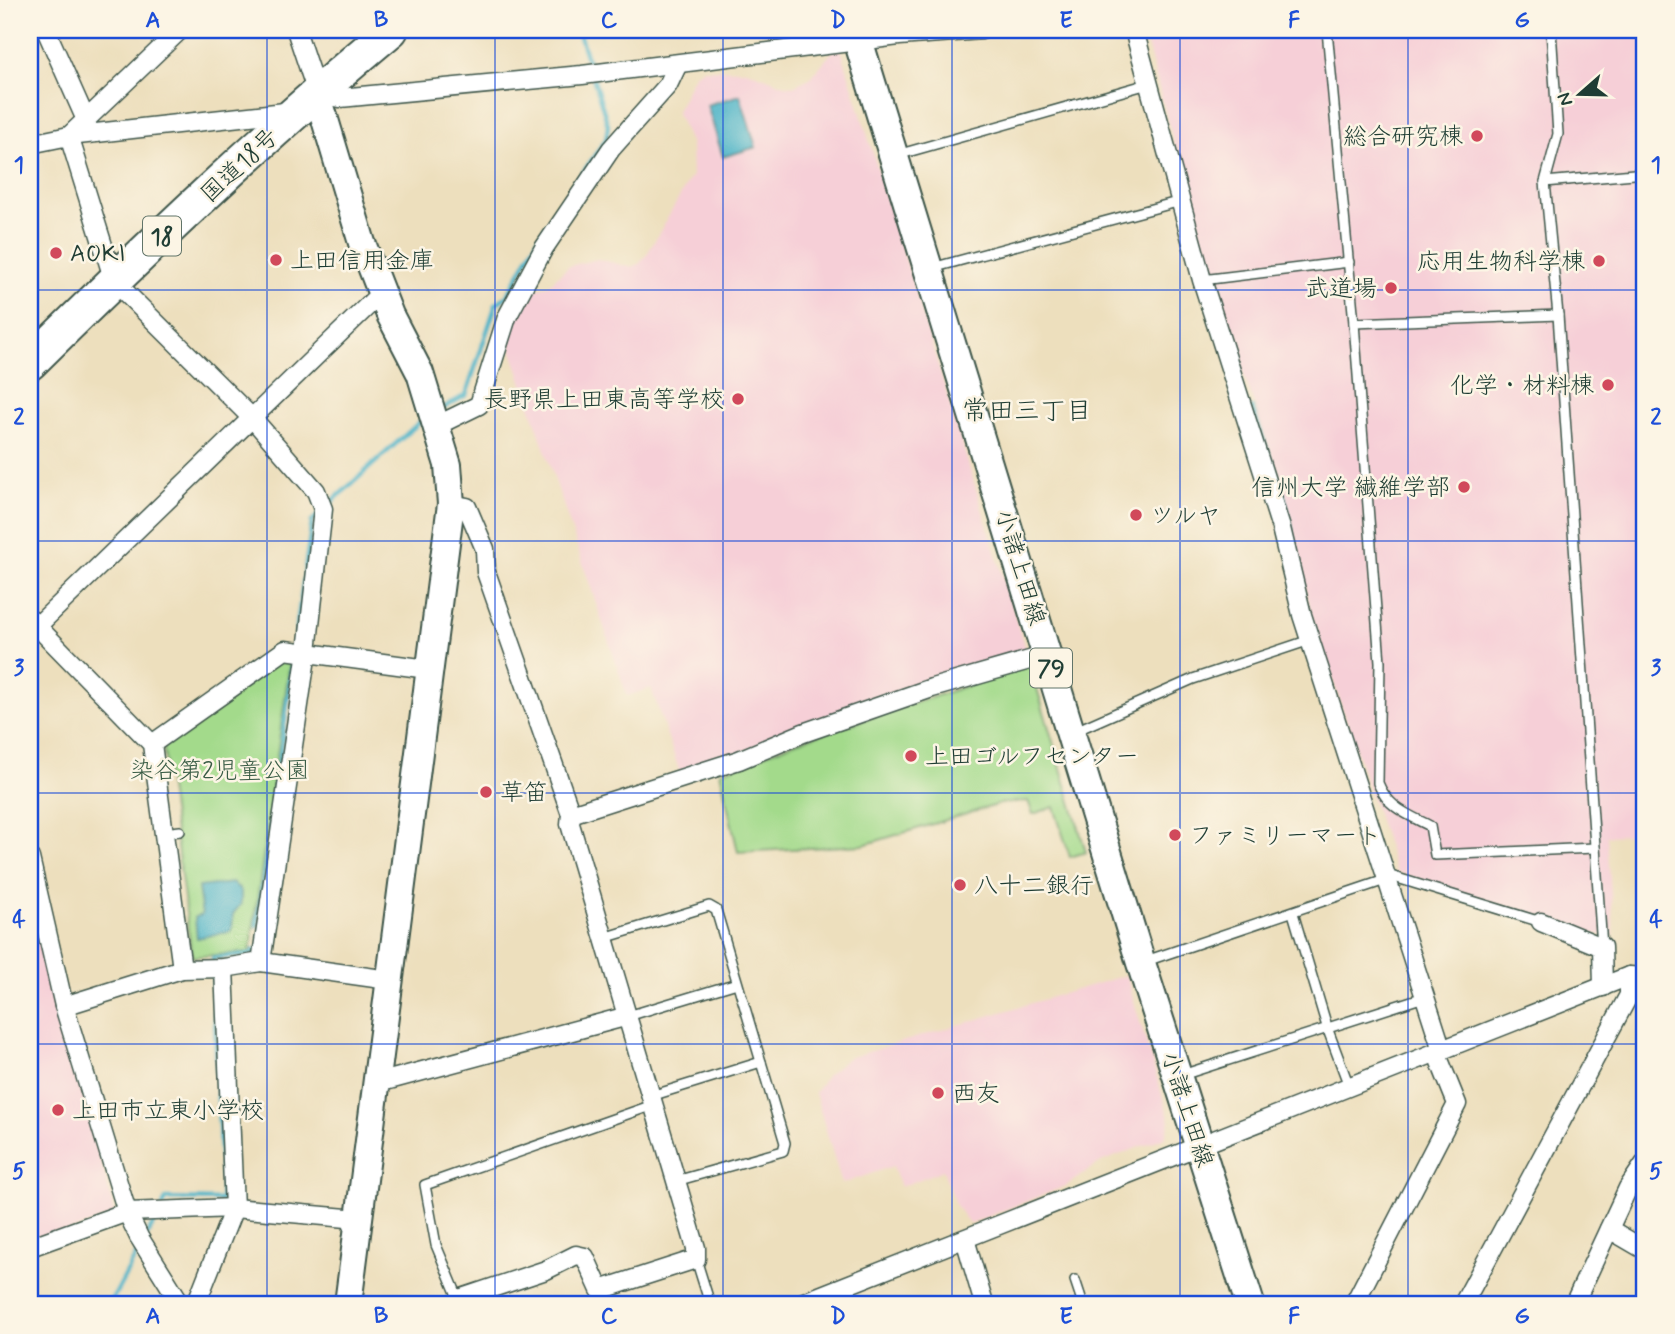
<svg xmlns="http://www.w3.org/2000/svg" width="1675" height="1334" viewBox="0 0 1675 1334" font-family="Mynerve,'Klee One',sans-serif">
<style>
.built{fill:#f6cfd7}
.green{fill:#a3da8b;stroke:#618c60;stroke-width:2}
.water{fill:#49b2c7;stroke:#34787e;stroke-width:2}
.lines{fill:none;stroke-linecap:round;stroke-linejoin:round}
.stream{stroke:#49b2c7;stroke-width:4.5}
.lane-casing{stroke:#3e5549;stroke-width:12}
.street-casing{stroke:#3e5549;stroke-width:21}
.secondary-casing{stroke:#3e5549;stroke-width:30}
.primary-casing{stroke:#3e5549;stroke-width:32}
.highway-casing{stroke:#3e5549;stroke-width:37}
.lane{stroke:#fff;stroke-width:9}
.street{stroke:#fff;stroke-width:18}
.secondary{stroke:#fff;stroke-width:26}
.primary{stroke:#fff;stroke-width:28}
.highway{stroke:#fff;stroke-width:33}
.grid{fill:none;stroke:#1d4ed8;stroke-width:2;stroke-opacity:0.55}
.poi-dot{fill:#d1495b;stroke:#fcf5e5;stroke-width:2.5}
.labels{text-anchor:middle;stroke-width:5;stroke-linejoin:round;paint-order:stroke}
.shield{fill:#fcf5e5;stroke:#617469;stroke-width:2}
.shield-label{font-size:23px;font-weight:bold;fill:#1f3d34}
.poi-label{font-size:24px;fill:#1f3d34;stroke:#fcf5e5;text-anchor:start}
.street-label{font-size:24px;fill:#1f3d34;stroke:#fcf5e5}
.park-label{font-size:24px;fill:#395c45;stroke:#fcf5e5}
.neighbourhood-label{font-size:26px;fill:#1f3d34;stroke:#fcf5e5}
.neatline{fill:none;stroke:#1d4ed8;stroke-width:2.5}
.grid-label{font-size:23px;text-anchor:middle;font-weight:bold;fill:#1d4ed8}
</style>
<rect width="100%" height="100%" fill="#fcf5e5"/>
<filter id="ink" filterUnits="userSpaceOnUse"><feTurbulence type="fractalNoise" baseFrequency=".0143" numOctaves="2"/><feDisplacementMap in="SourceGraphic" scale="14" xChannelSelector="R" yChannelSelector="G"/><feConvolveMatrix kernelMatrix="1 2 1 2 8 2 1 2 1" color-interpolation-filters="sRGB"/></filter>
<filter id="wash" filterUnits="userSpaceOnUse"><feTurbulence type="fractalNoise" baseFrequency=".00686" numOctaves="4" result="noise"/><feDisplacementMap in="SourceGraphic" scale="28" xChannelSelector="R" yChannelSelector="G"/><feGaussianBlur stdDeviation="1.57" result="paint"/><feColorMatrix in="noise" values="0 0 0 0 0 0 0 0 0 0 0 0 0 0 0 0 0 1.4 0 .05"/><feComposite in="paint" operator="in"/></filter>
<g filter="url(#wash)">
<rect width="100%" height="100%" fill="#eddfbd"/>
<g class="built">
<path d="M1143,30H1645V834L1607,836L1614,936L1586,933L1396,872L1312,616L1286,496L1214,289Z"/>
<path d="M841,49L1027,655L680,773L651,688L627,696L508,339L517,313L530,290L547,286L569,266L598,259L630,267L639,264L646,256L692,175L691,144L676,112L695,73L704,69L746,70L785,85L793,86L810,78L834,50Z"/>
<path d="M30,884L59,1006L115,1214L30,1246Z"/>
<path d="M1126,975L1170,1121L1165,1137L1101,1162L1066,1186L969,1224L955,1204L943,1170L900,1187L893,1166L842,1184L815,1093L826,1076L848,1058Z"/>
</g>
<g class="green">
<path d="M284,656L290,661L250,952L192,957L163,744Z"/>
<path d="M1030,665L1086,852L1070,857L1054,807L1033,814L1028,801L1003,803L863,845L738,852L720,772L796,742Z"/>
</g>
<g class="water">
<path d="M740,95L756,147L723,157L707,105Z"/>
<path d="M232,883L241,891V904L233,914L232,931L197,938L195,917L202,915L198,887Z"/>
</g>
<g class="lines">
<g class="stream">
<path d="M578,30L590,69"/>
<path d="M1252,408L1284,496L1303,584"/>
<path d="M440,410L466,395L496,304L508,295L538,239L606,139L608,125L593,77"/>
<path d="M326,507L423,419"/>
<path d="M296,632L312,521L317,516"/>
<path d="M257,926L293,660"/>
<path d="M213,962V958L254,954V949"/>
<path d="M163,1206L166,1199L222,1200L213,971"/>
<path d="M146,1237L157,1217"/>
<path d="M110,1304L140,1248"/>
</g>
</g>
</g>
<g filter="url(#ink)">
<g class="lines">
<g class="lane-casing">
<g id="lane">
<path d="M1327,30L1354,323L1558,315"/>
<path d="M1551,30L1558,134L1545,182L1558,315L1602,947"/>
<path d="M897,155L1148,84"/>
<path d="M1545,182L1645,173"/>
<path d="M932,268L1181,201"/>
<path d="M1202,280L1349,262"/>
<path d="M1354,323L1380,662L1378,783C1388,808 1407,814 1430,826L1435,855L1595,848"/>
<path d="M1073,732L1193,679L1310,640"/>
<path d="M164,833L180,831"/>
<path d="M1293,913L1328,1030L1349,1086"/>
<path d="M604,938L709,906L716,910L785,1143L783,1151L676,1181"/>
<path d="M1143,962L1394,877L1541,922"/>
<path d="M628,1016L737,983"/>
<path d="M1182,1075L1424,997"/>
<path d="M651,1096L761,1062"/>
<path d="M696,1259L710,1304"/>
<path d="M1075,1280L1083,1304"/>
<path d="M459,1300L436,1245L425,1185L653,1105"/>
</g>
</g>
<g class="street-casing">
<g id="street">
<path d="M46,30L86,120"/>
<path d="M296,30L317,93L340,98L582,75L899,36L982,30"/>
<path d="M1134,30L1202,280L1281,528L1302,615L1442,1050"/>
<path d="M69,136L114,281L253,419L316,491L323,509L307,651L261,962"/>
<path d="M69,136L180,30"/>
<path d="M30,144L69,136L294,111"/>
<path d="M436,426L479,405L507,317L544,248L611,149L668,85L678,64"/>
<path d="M451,504L467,507L485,549L486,572L571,814L570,824L696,1248V1259L600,1290L585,1257L576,1255L546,1270L459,1299"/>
<path d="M30,619L152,744L182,969"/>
<path d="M30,633L381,293"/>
<path d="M152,744L285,650L428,669"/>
<path d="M571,814L739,760L803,733L932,688L1047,655"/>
<path d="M30,858L64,1006L127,1212L139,1237L181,1304"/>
<path d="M1541,922L1602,947L1603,987"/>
<path d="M64,1006L182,969L224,968L261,962L389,980"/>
<path d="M374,1084L628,1016"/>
<path d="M1609,1229L1645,1250"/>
<path d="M965,1239L984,1304"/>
<path d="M30,1247L127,1212L234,1208L358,1219"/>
<path d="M196,1304L234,1208L224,968"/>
<path d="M799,1304L1629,976L1645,977"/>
<path d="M1354,1304L1457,1104L1436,1052"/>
<path d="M1463,1304L1629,995V976"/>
<path d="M1574,1304L1628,1188L1645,1163"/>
</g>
</g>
<g class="secondary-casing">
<path id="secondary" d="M317,93L362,243L390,315L420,373L448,465L451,504L348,1304"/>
</g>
<g class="primary-casing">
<path id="primary" d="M855,30L1141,963L1250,1304"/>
</g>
<g class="highway-casing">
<path id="highway" d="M30,363C146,249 265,135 391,30"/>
</g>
<use href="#lane" class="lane"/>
<use href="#street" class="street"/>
<use href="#secondary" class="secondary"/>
<use href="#primary" class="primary"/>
<use href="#highway" class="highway"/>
</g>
</g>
<path class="grid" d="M267,30V1304M495,30V1304M723,30V1304M952,30V1304M1180,30V1304M1408,30V1304M30,290H1645M30,541H1645M30,793H1645M30,1044H1645"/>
<g class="poi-dot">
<circle cx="1477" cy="136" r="7"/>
<circle cx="56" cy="253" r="7"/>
<circle cx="276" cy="260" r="7"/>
<circle cx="1599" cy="261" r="7"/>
<circle cx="1391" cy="288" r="7"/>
<circle cx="1608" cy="385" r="7"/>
<circle cx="738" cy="399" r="7"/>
<circle cx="1464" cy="487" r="7"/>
<circle cx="1136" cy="515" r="7"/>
<circle cx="911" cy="756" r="7"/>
<circle cx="486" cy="792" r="7"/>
<circle cx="1175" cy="835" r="7"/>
<circle cx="960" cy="885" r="7"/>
<circle cx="938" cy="1093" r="7"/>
<circle cx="58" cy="1110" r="7"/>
</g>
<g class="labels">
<g class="shield">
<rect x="143" y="216.5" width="38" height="39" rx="5"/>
<rect x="1030" y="648.5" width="42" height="39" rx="5"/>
</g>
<g class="shield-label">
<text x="162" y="244">18</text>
<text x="1051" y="676">79</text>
</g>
<g class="poi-label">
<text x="1463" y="144" text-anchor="end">総合研究棟</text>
<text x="70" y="261">AOKI</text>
<text x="290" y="268">上田信用金庫</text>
<text x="1585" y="269" text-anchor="end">応用生物科学棟</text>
<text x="1377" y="296" text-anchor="end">武道場</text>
<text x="1594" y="393" text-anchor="end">化学・材料棟</text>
<text x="724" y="407" text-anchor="end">長野県上田東高等学校</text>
<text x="1450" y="495" text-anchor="end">信州大学 繊維学部</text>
<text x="1150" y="523">ツルヤ</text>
<text x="925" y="764">上田ゴルフセンター</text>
<text x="500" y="800">草笛</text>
<text x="1189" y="843">ファミリーマート</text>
<text x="974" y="893">八十二銀行</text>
<text x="952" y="1101">西友</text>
<text x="72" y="1118">上田市立東小学校</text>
</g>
<g class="street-label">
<text transform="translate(239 165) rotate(-43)" y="8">国道18号</text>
<text transform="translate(1021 567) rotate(73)" y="8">小諸上田線</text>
<text transform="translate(1188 1109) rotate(72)" y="8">小諸上田線</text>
</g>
<g class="park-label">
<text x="220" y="778">染谷第2児童公園</text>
</g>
<g class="neighbourhood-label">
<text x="1027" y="419">常田三丁目</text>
</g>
</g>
<rect width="1675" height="1334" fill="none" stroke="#fcf5e5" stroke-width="77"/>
<g transform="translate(1580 94) rotate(250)" stroke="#fcf5e5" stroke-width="5" paint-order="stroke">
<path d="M0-5L12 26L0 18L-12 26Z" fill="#1f3d34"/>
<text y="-10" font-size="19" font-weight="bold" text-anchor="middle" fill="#1f3d34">N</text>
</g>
<rect x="38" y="38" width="1598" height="1258" class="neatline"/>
<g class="grid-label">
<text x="153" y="27">A</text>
<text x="381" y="27">B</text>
<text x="609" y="27">C</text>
<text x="838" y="27">D</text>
<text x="1066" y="27">E</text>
<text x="1294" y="27">F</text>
<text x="1522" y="27">G</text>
<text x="19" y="172">1</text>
<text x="1656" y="172">1</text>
<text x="19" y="424">2</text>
<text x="1656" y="424">2</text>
<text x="19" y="675">3</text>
<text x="1656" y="675">3</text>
<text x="19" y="926">4</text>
<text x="1656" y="926">4</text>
<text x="19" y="1178">5</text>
<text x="1656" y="1178">5</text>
<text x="153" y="1323">A</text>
<text x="381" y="1323">B</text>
<text x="609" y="1323">C</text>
<text x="838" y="1323">D</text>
<text x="1066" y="1323">E</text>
<text x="1294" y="1323">F</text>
<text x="1522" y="1323">G</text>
</g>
</svg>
